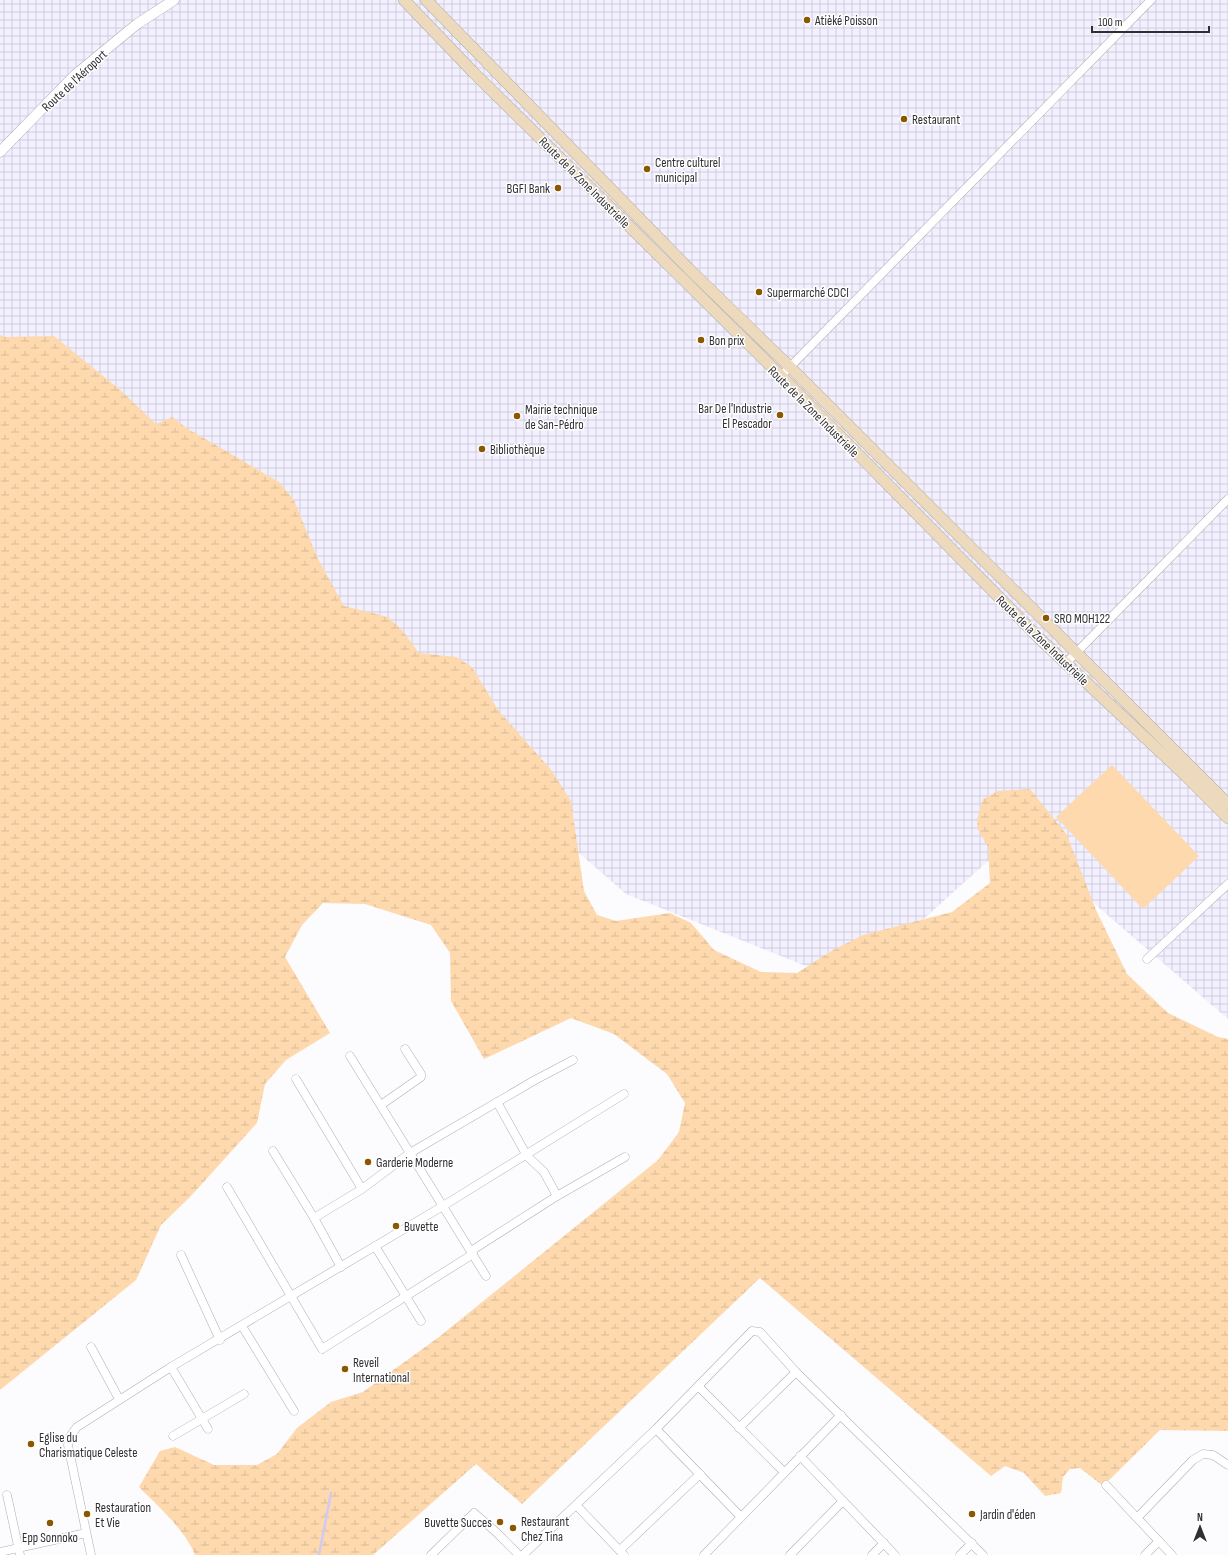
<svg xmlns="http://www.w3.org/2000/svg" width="1228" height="1555" viewBox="0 0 1228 1555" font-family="'Sofia Sans Condensed',sans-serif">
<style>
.industrial{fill:url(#industrial-grid)}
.wetland{fill:url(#wetland-marsh)}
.pitch{fill:#fed9ad}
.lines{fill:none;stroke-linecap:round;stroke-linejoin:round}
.stream{stroke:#d1caf5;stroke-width:2.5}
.minor-casing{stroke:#aeadb7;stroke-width:9}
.tertiary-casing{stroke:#aeadb7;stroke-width:11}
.secondary-casing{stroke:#aeadb7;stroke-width:12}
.minor{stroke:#fff;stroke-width:8}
.tertiary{stroke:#fff;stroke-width:10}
.secondary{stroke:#eddabc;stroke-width:11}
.poi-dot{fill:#8a5801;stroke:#fff;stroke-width:1.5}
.labels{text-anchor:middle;stroke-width:3;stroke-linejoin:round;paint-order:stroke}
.poi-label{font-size:13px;fill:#2f2e32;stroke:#fff;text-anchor:start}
.street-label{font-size:13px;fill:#2f2e32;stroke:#fff}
</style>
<defs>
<pattern id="industrial-grid" width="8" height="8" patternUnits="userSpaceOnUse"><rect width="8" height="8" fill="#f2f0ff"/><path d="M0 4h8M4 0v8" fill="none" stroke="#d0cedb"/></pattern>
<pattern id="wetland-marsh" width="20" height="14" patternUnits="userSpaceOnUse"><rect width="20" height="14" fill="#fed9ad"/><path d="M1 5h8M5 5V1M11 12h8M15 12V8" fill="none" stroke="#dabb95"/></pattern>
</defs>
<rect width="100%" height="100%" fill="#fcfbfd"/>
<path class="industrial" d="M0,0H1228V1019L1016,836L851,984L626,894L0,348Z"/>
<path class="wetland" d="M0,335L6,337L54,336L118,388L156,424L172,417L188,429L279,482L294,500L318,559L344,606L388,617L402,630L419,653L456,657L472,667L498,710L552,771L571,801L584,891L597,915L616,921L670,913L691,923L714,950L761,972L797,973L833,950L863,935L952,912L990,883L988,847L978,830L977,820L983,799L998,791L1030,789L1067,835L1096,910L1127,974L1168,1013L1218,1037L1228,1039V1431L1160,1430L1103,1486L1080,1468L1070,1469L1063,1477L1061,1493L1045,1496L1024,1473L1005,1466L991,1476L760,1278L522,1504L476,1464L373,1555H195C186,1531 157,1505 139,1487L160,1451L175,1447L214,1465H257L277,1454L297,1428L331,1402L363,1392L439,1337L658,1160L679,1132L685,1103L667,1074L614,1034L571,1018L484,1059L451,1001L450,953L431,925L365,904L323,903L302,925L285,957L330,1033L286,1060L265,1084L257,1123L190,1197L161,1225L136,1280L0,1390Z"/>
<path class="pitch" d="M1112,765L1199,856L1143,909L1056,817Z"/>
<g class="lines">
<path class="stream" d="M319,1555L331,1493"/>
<g class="minor-casing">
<g id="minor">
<path d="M781,376L1151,0"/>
<path d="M1066,663L1228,499"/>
<path d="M1147,959L1228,884"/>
<path d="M350,1056L486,1276"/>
<path d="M296,1079L362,1189"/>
<path d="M497,1102L527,1156L544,1172L557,1196"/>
<path d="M381,1105L421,1077V1074L405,1049"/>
<path d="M273,1151L314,1218L341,1267"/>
<path d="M227,1187L322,1349L473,1254"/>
<path d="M314,1218L362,1189L410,1153L535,1080L573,1060"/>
<path d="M375,1246L421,1321"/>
<path d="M471,1251L557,1196L625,1157"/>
<path d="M181,1255L220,1340"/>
<path d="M242,1326L294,1411"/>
<path d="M91,1347L119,1399"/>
<path d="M171,1367L208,1429"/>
<path d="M698,1386L784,1472"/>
<path d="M739,1428L796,1372"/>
<path d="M656,1429L741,1517"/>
<path d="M173,1436L244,1394"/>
<path d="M800,1456L895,1555"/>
<path d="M1106,1485L1172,1555"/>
<path d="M7,1495L20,1555"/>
<path d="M576,1505L624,1555"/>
<path d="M1137,1518L1193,1460L1203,1454L1213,1455L1228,1465"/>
<path d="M620,1550L700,1474"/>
<path d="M0,1552L86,1533"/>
<path d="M91,1555L68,1445L71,1435L77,1427L171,1367L443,1206L624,1094"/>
<path d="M431,1555L474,1513L495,1531L519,1555"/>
<path d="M523,1555L656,1429L752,1331L760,1332L796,1372L983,1555"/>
<path d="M704,1555L841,1415"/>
<path d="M790,1555L843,1501"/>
<path d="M872,1555L884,1543"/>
<path d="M960,1555L972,1543"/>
<path d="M1145,1555L1159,1541"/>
</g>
</g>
<g class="tertiary-casing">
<path id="tertiary" d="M0,152L75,75L137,24L174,0"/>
</g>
<g class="secondary-casing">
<g id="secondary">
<path d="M404,0L473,72L781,376L1040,639L1185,775L1228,818"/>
<path d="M426,0L688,268L790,367L1228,804"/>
</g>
</g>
<use href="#minor" class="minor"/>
<use href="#tertiary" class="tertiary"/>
<use href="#secondary" class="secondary"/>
</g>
<g class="poi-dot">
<circle cx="807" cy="20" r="4"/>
<circle cx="904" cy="119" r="4"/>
<circle cx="647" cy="169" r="4"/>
<circle cx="558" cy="188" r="4"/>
<circle cx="759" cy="292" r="4"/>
<circle cx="701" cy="340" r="4"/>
<circle cx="780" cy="415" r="4"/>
<circle cx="517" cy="416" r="4"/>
<circle cx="482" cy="449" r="4"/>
<circle cx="1046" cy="618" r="4"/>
<circle cx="368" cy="1162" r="4"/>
<circle cx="396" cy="1226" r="4"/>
<circle cx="345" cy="1369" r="4"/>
<circle cx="31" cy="1444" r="4"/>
<circle cx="87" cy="1514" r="4"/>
<circle cx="972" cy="1514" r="4"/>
<circle cx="500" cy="1522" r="4"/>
<circle cx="50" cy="1523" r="4"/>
<circle cx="513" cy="1528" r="4"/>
</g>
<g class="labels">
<g class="poi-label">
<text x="815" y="25">Atièké Poisson</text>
<text x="912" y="124">Restaurant</text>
<text x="655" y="167">Centre culturel<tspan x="655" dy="15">municipal</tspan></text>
<text x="550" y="193" text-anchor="end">BGFI Bank</text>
<text x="767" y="297">Supermarché CDCI</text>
<text x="709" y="345">Bon prix</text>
<text x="772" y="413" text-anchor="end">Bar De l'Industrie<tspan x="772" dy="15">El Pescador</tspan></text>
<text x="525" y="414">Mairie technique<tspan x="525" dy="15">de San-Pédro</tspan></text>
<text x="490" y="454">Bibliothèque</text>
<text x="1054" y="623">SRO MOH122</text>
<text x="376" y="1167">Garderie Moderne</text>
<text x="404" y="1231">Buvette</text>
<text x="353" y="1367">Reveil<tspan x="353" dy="15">International</tspan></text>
<text x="39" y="1442">Eglise du<tspan x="39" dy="15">Charismatique Celeste</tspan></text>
<text x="95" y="1512">Restauration<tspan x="95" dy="15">Et Vie</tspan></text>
<text x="980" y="1519">Jardin d'éden</text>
<text x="521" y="1526">Restaurant<tspan x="521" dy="15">Chez Tina</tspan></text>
<text x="492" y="1527" text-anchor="end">Buvette Succes</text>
<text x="50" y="1542" text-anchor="middle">Epp Sonnoko</text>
</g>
<g class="street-label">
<text transform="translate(74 80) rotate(-43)" y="5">Route de l'Aéroport</text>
<text transform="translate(585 182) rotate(45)" y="5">Route de la Zone Industrielle</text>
<text transform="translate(814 411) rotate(45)" y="5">Route de la Zone Industrielle</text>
<text transform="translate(1043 640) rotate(44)" y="5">Route de la Zone Industrielle</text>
</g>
</g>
<g transform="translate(1200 1527)" stroke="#ffffff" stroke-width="3" paint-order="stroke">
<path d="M0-3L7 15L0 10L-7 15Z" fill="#2f2e32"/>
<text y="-6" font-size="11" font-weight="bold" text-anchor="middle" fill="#2f2e32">N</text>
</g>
<path d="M1092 26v6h117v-6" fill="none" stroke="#2f2e32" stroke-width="2"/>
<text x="1098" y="26" font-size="12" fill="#2f2e32" stroke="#ffffff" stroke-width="3" paint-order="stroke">100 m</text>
</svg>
